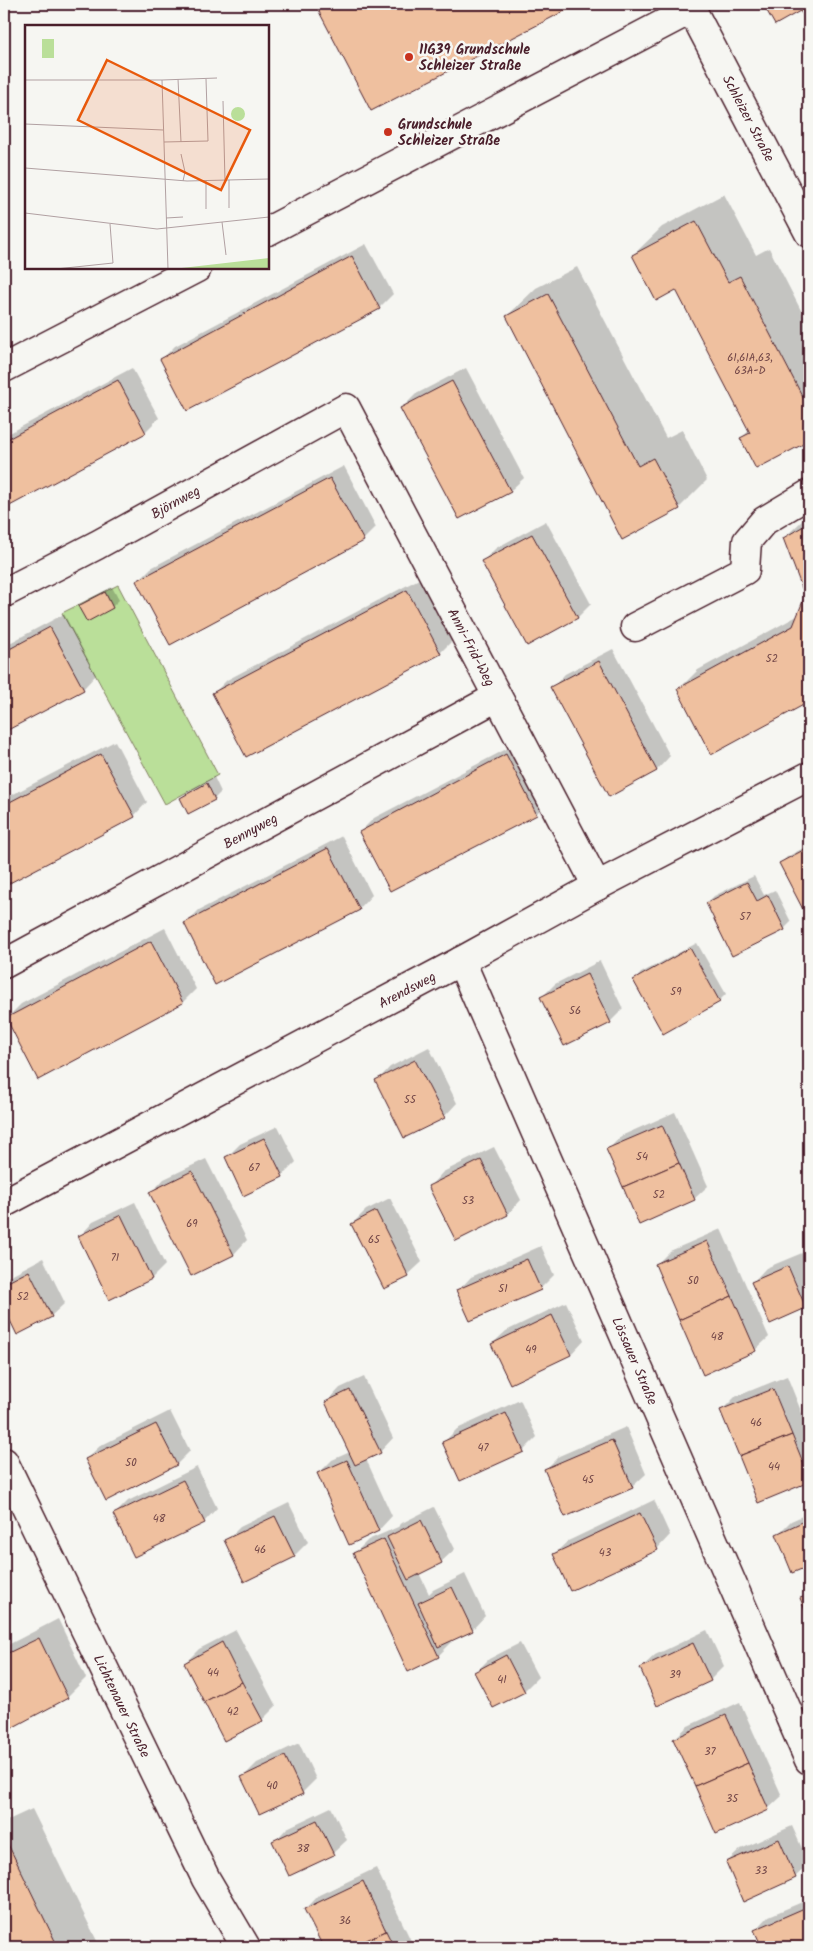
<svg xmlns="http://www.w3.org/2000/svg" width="813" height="1951" viewBox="0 0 813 1951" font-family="Kalam,sans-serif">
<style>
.green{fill:#badf99;stroke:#827f62}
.shadow{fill:#0003}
.building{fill:#efc09f;stroke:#4a1f2b}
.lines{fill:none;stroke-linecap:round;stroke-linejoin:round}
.minor-casing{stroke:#4a1f2b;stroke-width:31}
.minor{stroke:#f6f6f2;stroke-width:28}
.poi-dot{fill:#c8321e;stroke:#f6f6f2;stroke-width:2}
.labels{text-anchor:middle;stroke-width:5;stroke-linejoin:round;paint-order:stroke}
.number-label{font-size:11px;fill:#734748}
.poi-label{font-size:14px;font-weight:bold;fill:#4a1f2b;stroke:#f6f6f2;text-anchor:start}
.street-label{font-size:14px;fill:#4a1f2b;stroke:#f6f6f2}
.inset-road{fill:none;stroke:#b1a0a2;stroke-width:1}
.view{fill:#e8590c;fill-opacity:0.15;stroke:#e8590c;stroke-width:2.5}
.inset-edge{fill:none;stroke:#4a1f2b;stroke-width:2.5}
</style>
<rect width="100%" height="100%" fill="#f6f6f2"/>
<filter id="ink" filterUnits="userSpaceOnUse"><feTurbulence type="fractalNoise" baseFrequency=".02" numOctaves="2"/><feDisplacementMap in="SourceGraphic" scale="10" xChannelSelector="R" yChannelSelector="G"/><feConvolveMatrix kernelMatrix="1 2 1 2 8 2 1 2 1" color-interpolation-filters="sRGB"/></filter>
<g filter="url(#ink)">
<path class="green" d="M118,585L218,775L165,804L62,613Z"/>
<g class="shadow">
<path d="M316,4H575L372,109Z"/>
<path d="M765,4H809V19L808,20L800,10L776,23Z"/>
<path d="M724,194L756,255L769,248L809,326V440L757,468L741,438L750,430L676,288L633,255L662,227Z"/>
<path d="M366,244L393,294L379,308L188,410L161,360L175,346Z"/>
<path d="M577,267L666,438L682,430L707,480L679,508L623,538L507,316L536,288Z"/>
<path d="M132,368L159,418L145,432L4,507V436Z"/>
<path d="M466,368L524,478L510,491L402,408L416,394Z"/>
<path d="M344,466L376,527L363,540L138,581L151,568Z"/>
<path d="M809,516V701L712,754L679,689L698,670L799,615L807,596L784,538L804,519Z"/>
<path d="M546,521L591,604L578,617L528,645L483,561L496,548Z"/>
<path d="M421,578L454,639L440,653L214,693L227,680Z"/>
<path d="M112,587L119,600L112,607L80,606L87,600Z"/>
<path d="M64,614L96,675L83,689L4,731V646Z"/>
<path d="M613,649L670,756L657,770L609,795L552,688L565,674Z"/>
<path d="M115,741L147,802L134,816L4,885V799Z"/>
<path d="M520,742L550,800L536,814L360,832L374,818Z"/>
<path d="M214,777L221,792L214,799L181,798L188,791Z"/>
<path d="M342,836L372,895L359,909L185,924L199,910Z"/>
<path d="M809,845V919L781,863L787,857Z"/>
<path d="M754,876L764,895L775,890L791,922L784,929L707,903L714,896Z"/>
<path d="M165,928L196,989L183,1002L39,1078L7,1018L21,1004Z"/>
<path d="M697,943L726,994L719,1001L635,980L641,973Z"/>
<path d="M600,961L623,1009L610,1022L542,997L555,984Z"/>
<path d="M429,1047L457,1103L444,1117L377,1081L390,1067Z"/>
<path d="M675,1112L708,1186L694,1199L608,1150L621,1136Z"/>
<path d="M278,1126L296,1162L282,1176L226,1158L240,1144Z"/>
<path d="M494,1147L521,1200L508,1214L456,1239L430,1186L443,1172Z"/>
<path d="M206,1159L247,1240L234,1254L191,1274L151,1193L164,1179Z"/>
<path d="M390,1198L422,1262L408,1275L384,1288L352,1224L366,1210Z"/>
<path d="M135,1202L165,1265L152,1278L110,1298L80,1236L93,1222Z"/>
<path d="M721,1229L769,1337L755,1350L656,1265L670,1251Z"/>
<path d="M541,1246L554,1275L540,1289L458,1291L471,1277Z"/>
<path d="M802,1253L809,1271V1303L806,1307L770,1322L753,1282L766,1268Z"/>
<path d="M43,1258L65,1303L51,1316L18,1333L4,1306V1281L9,1276Z"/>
<path d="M566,1302L584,1340L571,1354L511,1382L492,1344L506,1331Z"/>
<path d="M787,1376L809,1431V1481L759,1502L722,1410L735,1397Z"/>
<path d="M364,1377L393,1438L380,1452L366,1459L392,1516L379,1530L350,1543L318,1474L332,1460L350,1452L327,1402L340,1388Z"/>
<path d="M520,1400L537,1437L523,1451L443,1443L457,1429Z"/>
<path d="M170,1411L190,1451L177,1464L107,1499L86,1459L100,1446Z"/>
<path d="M626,1427L646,1474L632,1487L546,1469L559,1456Z"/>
<path d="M197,1467L217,1508L204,1522L115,1514L128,1501Z"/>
<path d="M654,1500L670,1535L657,1549L554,1554L568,1541Z"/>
<path d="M289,1503L308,1542L294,1556L245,1580L226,1541L240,1527Z"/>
<path d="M434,1507L455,1549L441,1562L419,1573L429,1594L433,1590L465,1574L485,1616L472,1630L451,1640L452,1642L438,1656L354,1554L368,1540L398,1527L402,1523Z"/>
<path d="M809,1513V1565L793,1572L777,1535L791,1521Z"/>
<path d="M809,1591V1617L802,1599Z"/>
<path d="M58,1619L86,1678L67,1697L4,1731V1647Z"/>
<path d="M236,1630L276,1706L262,1720L185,1663L199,1649Z"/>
<path d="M707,1630L724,1666L710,1680L641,1668L655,1655Z"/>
<path d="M520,1643L538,1677L524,1691L476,1672L489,1659Z"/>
<path d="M740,1702L782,1796L768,1809L674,1739L688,1726Z"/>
<path d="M299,1743L316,1779L302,1793L243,1777L257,1763Z"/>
<path d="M331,1807L347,1840L333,1853L290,1875L274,1842L287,1828Z"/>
<path d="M32,1809L100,1947H4V1822Z"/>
<path d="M792,1826L809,1864L795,1877L727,1862L741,1849Z"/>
<path d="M376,1868L414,1947H324L306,1909L319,1895Z"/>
<path d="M807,1900L809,1905V1947H763L756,1930L769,1916Z"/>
</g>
<g class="building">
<path d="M315,4H578L371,111Z"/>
<path d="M763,4H809V21L808,22L800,11L775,25Z"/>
<path d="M696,221L728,282L740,276L809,409V441L756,469L740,438L750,433L676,290L656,301L632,255Z"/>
<path d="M352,256L380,309L187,411L160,359Z"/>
<path d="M548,294L638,466L653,458L680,509L622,540L506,316Z"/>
<path d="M118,380L146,433L4,509V441Z"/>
<path d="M452,381L511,492L459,519L400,408Z"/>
<path d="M330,478L364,541L170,645L136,581Z"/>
<path d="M809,523V702L711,755L677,689L793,626L805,596L783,538Z"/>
<path d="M532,534L578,618L527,646L481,561Z"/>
<path d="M407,590L441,654L246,757L212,693Z"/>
<path d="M105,592L113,608L87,622L78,606Z"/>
<path d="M50,627L84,690L4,732V652Z"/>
<path d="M599,661L657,771L609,797L550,687Z"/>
<path d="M101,754L135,817L4,886V805Z"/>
<path d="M506,754L537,815L390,891L359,832Z"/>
<path d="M207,783L215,800L188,814L180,798Z"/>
<path d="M809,847V921L779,863Z"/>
<path d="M328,848L360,910L215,985L184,923Z"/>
<path d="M747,882L757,901L768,895L785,930L732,956L706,903Z"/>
<path d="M151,941L183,1003L38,1080L6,1018Z"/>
<path d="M690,948L720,1002L663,1034L633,980Z"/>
<path d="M587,974L611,1023L564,1046L540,997Z"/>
<path d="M415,1060L445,1118L404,1138L375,1080Z"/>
<path d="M662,1125L679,1163L623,1187L606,1149Z"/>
<path d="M264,1138L283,1177L243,1196L225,1157Z"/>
<path d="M481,1160L508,1215L456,1241L428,1186Z"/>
<path d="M679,1163L695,1200L639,1225L623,1187Z"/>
<path d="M192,1171L234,1255L191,1276L149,1192Z"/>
<path d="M376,1211L409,1277L384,1289L351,1224Z"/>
<path d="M121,1215L152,1279L109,1300L78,1236Z"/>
<path d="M707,1241L732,1296L679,1320L655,1264Z"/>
<path d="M527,1259L541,1290L470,1321L456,1290Z"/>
<path d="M788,1266L806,1308L770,1324L751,1282Z"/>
<path d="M29,1271L52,1317L17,1335L4,1308V1284Z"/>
<path d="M732,1296L756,1351L703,1375L679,1320Z"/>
<path d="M552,1315L571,1355L510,1384L491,1344Z"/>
<path d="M773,1389L792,1435L739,1456L720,1410Z"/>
<path d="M350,1390L381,1453L355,1465L325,1402Z"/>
<path d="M506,1413L524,1452L460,1481L442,1442Z"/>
<path d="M156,1424L177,1465L106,1501L85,1459Z"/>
<path d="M792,1435L809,1477V1482L758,1503L739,1456Z"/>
<path d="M612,1440L633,1488L565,1517L544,1469Z"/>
<path d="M347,1460L379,1531L349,1545L317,1473Z"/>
<path d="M183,1480L205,1523L134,1557L113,1514Z"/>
<path d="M640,1513L658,1550L570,1591L553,1554Z"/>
<path d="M275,1516L295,1557L244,1582L224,1540Z"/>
<path d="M809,1519V1566L792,1573L776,1534Z"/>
<path d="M421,1520L442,1563L408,1580L387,1537Z"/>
<path d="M384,1539L439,1657L408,1672L353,1553Z"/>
<path d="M452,1587L473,1631L438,1647L418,1603Z"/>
<path d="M809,1595V1620L800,1598Z"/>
<path d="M39,1638L68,1698L4,1732V1655Z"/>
<path d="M222,1642L242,1682L204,1702L184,1663Z"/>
<path d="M693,1643L711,1681L657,1706L640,1668Z"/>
<path d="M506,1655L525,1692L493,1708L474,1672Z"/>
<path d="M242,1682L263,1721L224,1741L204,1702Z"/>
<path d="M726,1715L748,1763L695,1786L673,1739Z"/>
<path d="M285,1756L303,1794L259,1814L241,1777Z"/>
<path d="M748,1763L769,1810L716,1834L695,1786Z"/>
<path d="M317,1820L334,1855L289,1876L272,1841Z"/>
<path d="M4,1836L58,1947H4Z"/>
<path d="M779,1839L796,1878L743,1902L726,1862Z"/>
<path d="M363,1881L386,1931L352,1947H323L304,1909Z"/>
<path d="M809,1906V1947H762L754,1930Z"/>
<path d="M386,1931L394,1947H352Z"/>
</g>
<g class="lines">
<g class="minor-casing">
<g id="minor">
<path id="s1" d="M689,4L809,233"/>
<path d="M268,231L692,9"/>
<path d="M4,368L197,268"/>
<path id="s2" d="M4,593L97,545L346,408L597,886"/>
<path d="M635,627L745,570L747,541L764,521L809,494"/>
<path id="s3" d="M461,961L809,1760"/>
<path id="s4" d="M4,964L497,697"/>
<path id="s5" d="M4,1203L461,961L597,886L809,776"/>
<path id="s6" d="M4,1462L206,1879L246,1947"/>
</g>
</g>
<use href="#minor" class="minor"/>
</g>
</g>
<g class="poi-dot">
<circle cx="409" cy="57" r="5"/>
<circle cx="388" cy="132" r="5"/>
</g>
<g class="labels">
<g class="number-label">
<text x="750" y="361">61,61A,63,<tspan x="750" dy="13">63A-D</tspan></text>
<text x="772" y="662">52</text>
<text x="745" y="920">57</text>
<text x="676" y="995">59</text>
<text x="575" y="1014">56</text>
<text x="410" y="1103">55</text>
<text x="642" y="1160">54</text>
<text x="254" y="1171">67</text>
<text x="659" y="1198">52</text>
<text x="468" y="1204">53</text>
<text x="192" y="1227">69</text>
<text x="374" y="1243">65</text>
<text x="115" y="1261">71</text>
<text x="693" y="1284">50</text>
<text x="503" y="1292">51</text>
<text x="23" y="1300">52</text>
<text x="717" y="1340">48</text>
<text x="531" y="1353">49</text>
<text x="756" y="1426">46</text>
<text x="483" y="1451">47</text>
<text x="131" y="1466">50</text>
<text x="774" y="1470">44</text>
<text x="588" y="1483">45</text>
<text x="159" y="1522">48</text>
<text x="260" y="1553">46</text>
<text x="605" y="1556">43</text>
<text x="213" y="1676">44</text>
<text x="675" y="1678">39</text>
<text x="502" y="1683">41</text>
<text x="233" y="1715">42</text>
<text x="710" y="1755">37</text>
<text x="272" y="1789">40</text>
<text x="732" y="1802">35</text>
<text x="303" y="1852">38</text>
<text x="761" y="1874">33</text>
<text x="345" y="1924">36</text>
</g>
<g class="poi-label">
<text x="419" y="54">11G39 Grundschule<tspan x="419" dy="16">Schleizer Straße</tspan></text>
<text x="398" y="129">Grundschule<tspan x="398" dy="16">Schleizer Straße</tspan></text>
</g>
<g class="street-label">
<text dy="5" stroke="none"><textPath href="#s1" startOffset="129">Schleizer Straße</textPath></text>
<text dy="5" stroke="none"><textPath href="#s2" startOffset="194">Björnweg</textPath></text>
<text dy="5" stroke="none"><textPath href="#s2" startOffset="659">Anni-Frid-Weg</textPath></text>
<text dy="5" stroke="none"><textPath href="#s4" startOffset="280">Bennyweg</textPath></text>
<text dy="5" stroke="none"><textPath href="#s5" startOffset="456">Arendsweg</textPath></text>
<text dy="5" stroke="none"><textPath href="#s3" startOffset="436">Lössauer Straße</textPath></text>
<text dy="5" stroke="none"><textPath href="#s6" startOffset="271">Lichtenauer Straße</textPath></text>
</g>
</g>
<g transform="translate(25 25)">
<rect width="244" height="244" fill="#f6f6f2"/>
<path d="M17,14H29V33H17ZM206 89a7 7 0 1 1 14 0a7 7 0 1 1-14 0ZM244,233V244H148L183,240Z" fill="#badf99"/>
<path class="inset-road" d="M153,54L156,117M0,55H137L143,244M137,55L192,53M198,76L200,156M0,99L138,105M139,117L183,116L181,54M156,129L160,147L158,156M0,143L162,156L244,154M204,155V183M181,184V156M0,188L132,204L244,192M141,193L158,192M197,197L201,230M31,244L88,238L85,199"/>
<path class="view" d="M82,35L225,105L196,165L53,95Z"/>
<rect width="244" height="244" class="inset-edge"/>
</g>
<rect width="813" height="1951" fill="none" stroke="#f6f6f2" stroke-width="20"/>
<rect x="10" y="10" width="793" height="1931" fill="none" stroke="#4a1f2b" stroke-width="2" filter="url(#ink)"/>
</svg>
